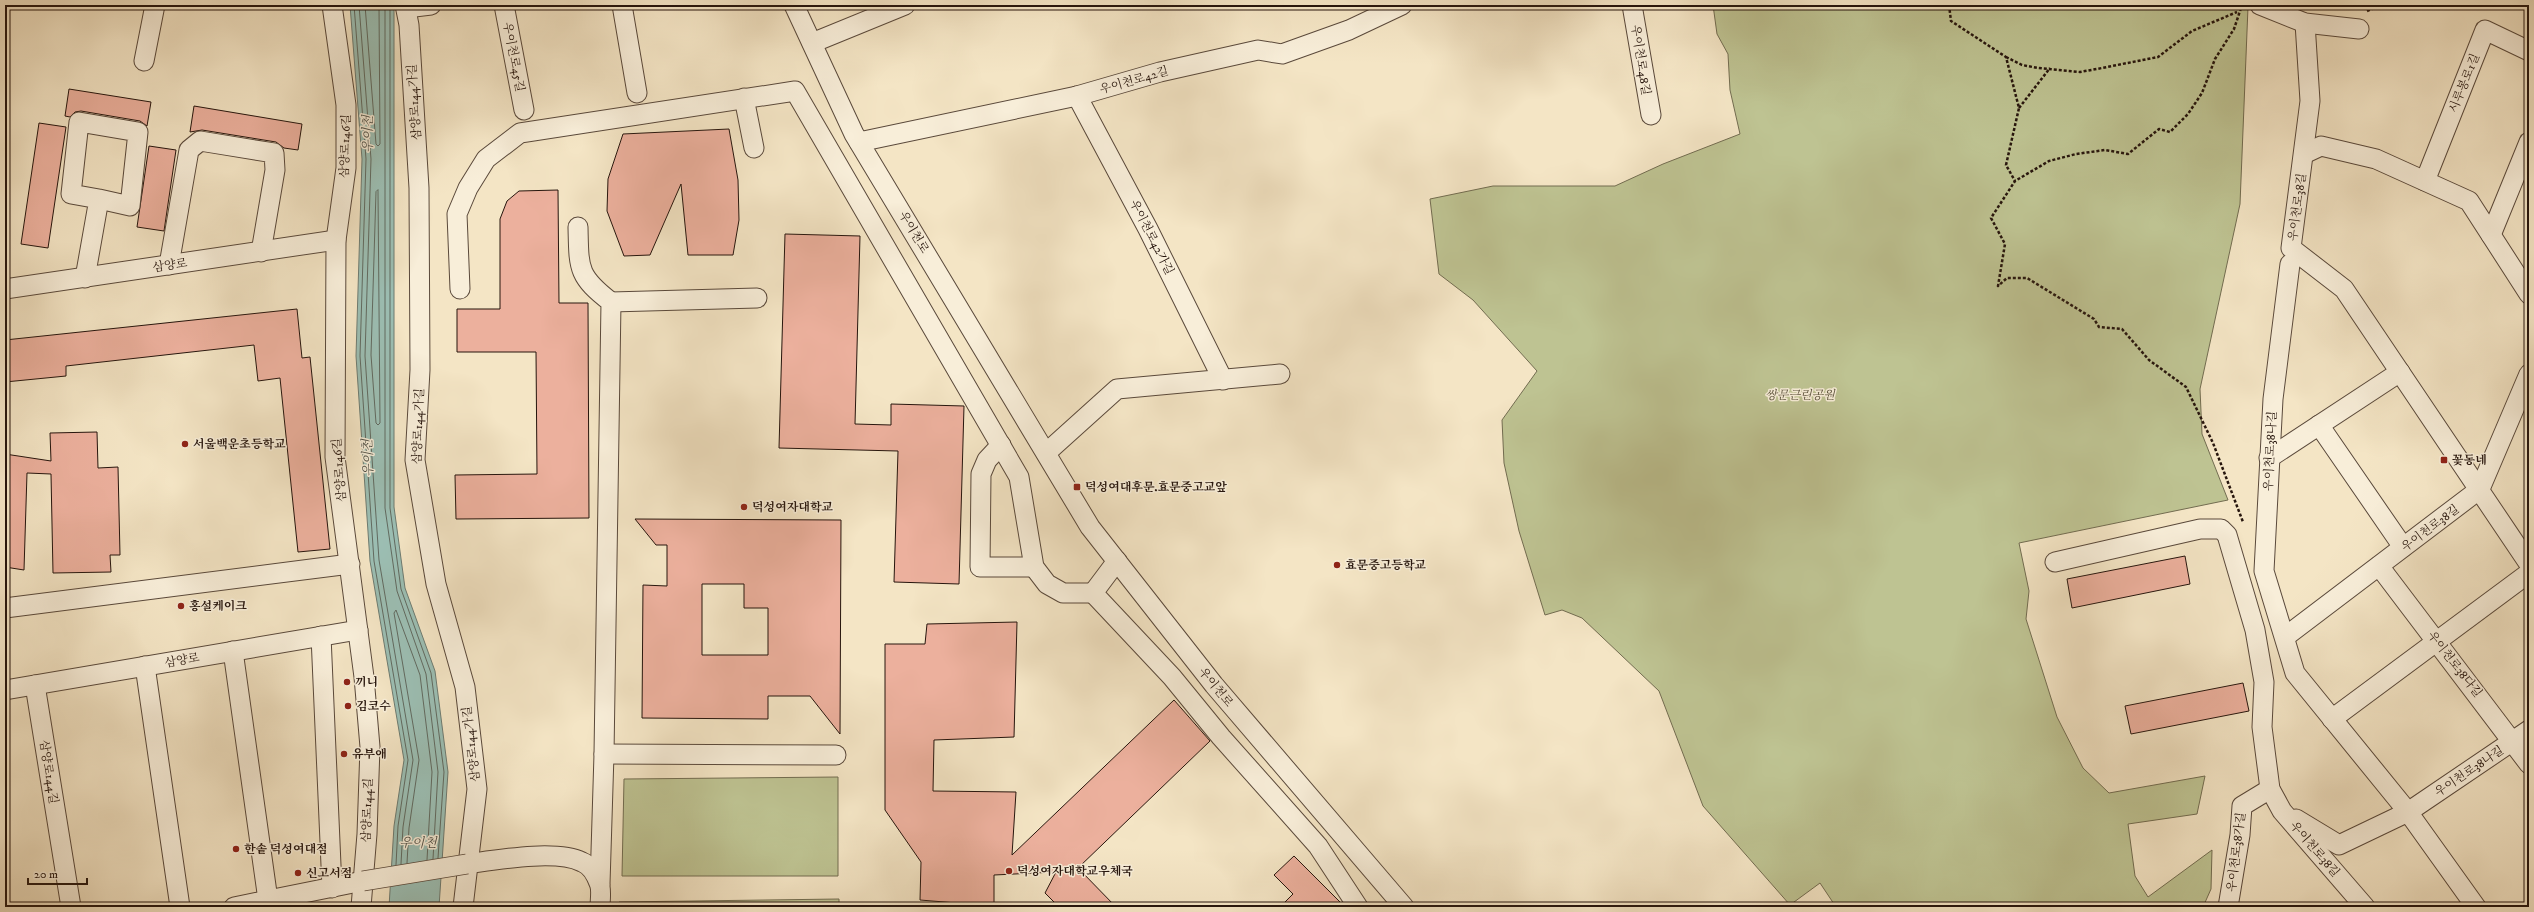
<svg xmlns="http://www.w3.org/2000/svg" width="2534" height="912" viewBox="0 0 2534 912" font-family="'IM FELL DW Pica','Noto Serif KR',serif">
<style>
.green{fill:#bec392;stroke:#726c50}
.water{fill:#9cbfb4;stroke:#6d7b71}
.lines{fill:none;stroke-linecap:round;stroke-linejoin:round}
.shore{stroke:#616a60;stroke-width:1}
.building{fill:#ecb09d;stroke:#26150d;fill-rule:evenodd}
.minor-casing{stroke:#5a493b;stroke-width:21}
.path{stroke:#26150d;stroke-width:2.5;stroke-dasharray:3 2;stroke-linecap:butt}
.minor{stroke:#f8eed9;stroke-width:19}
.minor-bridge-casing{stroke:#5a493b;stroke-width:21;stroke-linecap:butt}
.minor-bridge{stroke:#f8eed9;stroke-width:19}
.poi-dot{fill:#8f2418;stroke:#f8eed9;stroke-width:1.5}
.labels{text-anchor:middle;stroke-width:3;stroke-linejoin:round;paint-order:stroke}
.street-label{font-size:12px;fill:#26150d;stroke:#f8eed9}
.park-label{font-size:12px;font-style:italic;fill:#5b523c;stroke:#f8eed9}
.poi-label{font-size:12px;font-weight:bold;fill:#26150d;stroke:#f8eed9;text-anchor:start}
.water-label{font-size:13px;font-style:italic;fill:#4f5047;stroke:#f8eed9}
</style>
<rect width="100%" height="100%" fill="#f4e5c5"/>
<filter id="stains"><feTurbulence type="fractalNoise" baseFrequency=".005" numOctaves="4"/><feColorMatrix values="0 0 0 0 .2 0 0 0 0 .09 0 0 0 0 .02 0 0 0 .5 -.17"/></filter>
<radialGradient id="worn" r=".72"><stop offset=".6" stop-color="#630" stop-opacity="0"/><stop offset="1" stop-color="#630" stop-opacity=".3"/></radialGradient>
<g class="green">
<path d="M1713,5H2252L2248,7L2240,204L2200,389L2202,434L2228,500L2019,543L2029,591L2026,619L2057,717L2083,768L2109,793L2205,776L2197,814L2128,824L2135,876L2148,897L2212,850L2211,889L2203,907H1836L1820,883L1790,905L1703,806L1659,691L1582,618L1562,610L1545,615L1519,531L1504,463L1502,420L1537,371L1473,300L1439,274L1430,199L1493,186H1615L1663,164L1740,134L1730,90L1728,54L1717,34Z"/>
<path d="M838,777V876H622L624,779Z"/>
<path d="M839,899V907H619V902Z"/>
</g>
<path class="water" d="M350,5H394V507L405,588L435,671L448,772L439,907H389L394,826L404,760L370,561L356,356L362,159Z"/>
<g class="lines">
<g class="shore">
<path d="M354,5L366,159L360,356L374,561L408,760L398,826L396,865"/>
<path d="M359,5L371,159L365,356L379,560L413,760L403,827L401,864"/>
<path d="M365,5L376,144L378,146L380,144L379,5"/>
<path d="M385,5V508L397,591L426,674L438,772L433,859"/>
<path d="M390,5V508L401,589L431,673L444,772L438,858"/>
<path d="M378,190L380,423L378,425L376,423L371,355L376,192Z"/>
<path d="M407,863L409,828L419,760L394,613L396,610L420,675L432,772L427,860"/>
</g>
</g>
<g class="building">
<path d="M69,89L151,102L147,126L140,121L81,111L75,112L70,117L65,116Z"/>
<path d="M194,106L302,124L298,150L284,148L276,142L202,130L190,132Z"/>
<path d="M39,123L66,127L48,248L21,244Z"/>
<path d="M729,129L738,180L739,220L733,255H688L681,184L650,255L624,256L607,211L608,179L623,134Z"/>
<path d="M149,146L176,150L164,231L137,227Z"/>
<path d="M558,190L559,303H588L589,518L456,519L455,475L537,474L536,352H457V309H500V219L507,201L519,191Z"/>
<path d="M785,234L860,236L855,424L891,425V404L964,406L959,584L894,582L898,451L779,448Z"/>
<path d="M297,309L302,358L310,357L330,549L298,552L280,378L258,381L254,345L66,366V376L5,382V340Z"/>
<path d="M97,432L98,468L118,467L120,555H110L111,572L53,573L51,474L27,473L24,570L5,567V454L51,461L50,433Z"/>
<path d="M635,519L841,520L840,734L810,696H768V719L642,718L643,585L667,586V545H656ZM702,584H744V608H768V655H702Z"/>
<path d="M2185,556L2190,584L2072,608L2067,579Z"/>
<path d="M1017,622L1014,737L934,740L933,791L1016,792L1012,855L1174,700L1210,741L1078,868L1116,907H1059L1045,893L1056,872L994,875V906L920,900L921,862L885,810V644H925L927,624Z"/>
<path d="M2243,683L2249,711L2131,734L2125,706Z"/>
<path d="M1294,856L1345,907H1280L1293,894L1274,875Z"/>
</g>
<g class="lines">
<g class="minor-casing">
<g id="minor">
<path d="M332,5L346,105V168L336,240L335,457L364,677L370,747L367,834L361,907"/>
<path d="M405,5L409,25L419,188L420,370L415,460L436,584L465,687L477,789L463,907"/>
<path d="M504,5L524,110"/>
<path d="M622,5L637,93"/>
<path d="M794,5L854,134L1090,527L1214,685L1404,907"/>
<path d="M1632,5L1651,115"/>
<path d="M2260,5L2305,23L2359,29"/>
<path d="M406,8L431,5"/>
<path d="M2305,23L2310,101L2291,248L2344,289L2529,564"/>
<path d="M812,43L905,5"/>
<path d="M144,61L155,5"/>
<path d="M1077,96L1148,229L1223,380"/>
<path d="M744,98L754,148"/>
<path d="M859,142L1077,96L1160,72L1258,50L1282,54L1349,30L1402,5"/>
<path d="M2304,154L2321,146L2376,159L2469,201L2529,294"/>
<path d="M2425,181L2485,30L2529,51"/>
<path d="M578,227C579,268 577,276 611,302L604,754L600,884"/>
<path d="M2491,235L2529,142"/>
<path d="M2290,264L2273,399L2264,571L2295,673L2408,812L2476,907"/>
<path d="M169,265L189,150L200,141L274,153L275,170L261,252"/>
<path d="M85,278L99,199L130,206L138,132L79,122L71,194L99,199"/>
<path d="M5,289L336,240"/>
<path d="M460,289L457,214L468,188L486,159L520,133L795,91L1019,477L1034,567L1047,584L1063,593H1093"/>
<path d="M611,302L757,298"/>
<path d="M2319,425L2403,547"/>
<path d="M1001,445L987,460L981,474L980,567H1034"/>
<path d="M1046,453L1117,389L1280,374"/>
<path d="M2269,458L2400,372"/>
<path d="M2480,489L2529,374"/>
<path d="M1117,561L1093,593L1172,677L1221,737L1318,846L1358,907"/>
<path d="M2055,562L2200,529H2221L2227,535L2255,630L2264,682L2262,727L2270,789L2282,811L2365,907"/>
<path d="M2379,566L2529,764"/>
<path d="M5,608L350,564"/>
<path d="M321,636L332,888"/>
<path d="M2285,637L2480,489"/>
<path d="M233,651L268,900"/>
<path d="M145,666L180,907"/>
<path d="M35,685L71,907"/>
<path d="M5,690L358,630"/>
<path d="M2332,719L2529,573"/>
<path d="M604,754L836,755"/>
<path d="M2296,819L2339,845L2408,812L2529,730"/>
<path d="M467,864C496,860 556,849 582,862C590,865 596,875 599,883C602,889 600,900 600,907"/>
<path d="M234,907L363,881"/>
<path d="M2228,907L2240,835L2242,806L2270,789"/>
</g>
</g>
<g class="path">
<path d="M1949,5L1951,21L2006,57L2019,108L2006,165L2015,181"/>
<path d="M2241,8L2234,29L2215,59L2202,93L2188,114L2170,132L2159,129L2128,154L2105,150L2076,154L2049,161L2015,181L1991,218L2005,244L1998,286L2007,278H2027L2094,319L2099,327L2122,329L2149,360L2186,387L2213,443L2243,522"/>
<path d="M2367,11L2381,5"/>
<path d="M2006,57L2022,65L2038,68L2080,72L2102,68L2158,57L2192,31L2237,12"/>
<path d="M2019,108L2050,68"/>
</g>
<use href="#minor" class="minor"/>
<g class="minor-bridge-casing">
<path id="minor-bridge" d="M363,881L467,864"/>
</g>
<use href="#minor-bridge" class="minor-bridge"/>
</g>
<g class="poi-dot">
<circle cx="185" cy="444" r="4"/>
<rect x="2440" y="456" width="8" height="8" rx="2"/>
<rect x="1073" y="483" width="8" height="8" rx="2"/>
<circle cx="744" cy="507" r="4"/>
<circle cx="1337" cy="565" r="4"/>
<circle cx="181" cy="606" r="4"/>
<circle cx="347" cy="682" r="4"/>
<circle cx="348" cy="706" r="4"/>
<circle cx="344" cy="754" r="4"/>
<circle cx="236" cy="849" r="4"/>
<circle cx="1009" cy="871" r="4"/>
<circle cx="298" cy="873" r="4"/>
</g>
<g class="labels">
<g class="street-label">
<text transform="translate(514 57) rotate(79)" y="4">우이천로45길</text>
<text transform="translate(1641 60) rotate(81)" y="4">우이천로48길</text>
<text transform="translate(1134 80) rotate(-16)" y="4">우이천로42길</text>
<text transform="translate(2464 83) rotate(-68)" y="4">시루봉로1길</text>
<text transform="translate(414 102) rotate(-94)" y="4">삼양로144가길</text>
<text transform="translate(345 146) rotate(-88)" y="4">삼양로146길</text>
<text transform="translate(2297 207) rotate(-82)" y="4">우이천로38길</text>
<text transform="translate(914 232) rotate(59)" y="4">우이천로</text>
<text transform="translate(1152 237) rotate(63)" y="4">우이천로42가길</text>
<text transform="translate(170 265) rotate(-8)" y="4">삼양로</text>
<text transform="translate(418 426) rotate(-88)" y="4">삼양로144가길</text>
<text transform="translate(2270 451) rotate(-87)" y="4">우이천로38나길</text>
<text transform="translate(339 470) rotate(-95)" y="4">삼양로146길</text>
<text transform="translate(2430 528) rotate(-37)" y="4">우이천로38길</text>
<text transform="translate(182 660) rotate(-10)" y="4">삼양로</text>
<text transform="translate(2455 664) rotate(52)" y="4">우이천로38다길</text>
<text transform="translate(1216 687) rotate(51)" y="4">우이천로</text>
<text transform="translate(471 744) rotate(-97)" y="4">삼양로144가길</text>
<text transform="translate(2469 771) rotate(-34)" y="4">우이천로38나길</text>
<text transform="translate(49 772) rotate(81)" y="4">삼양로144길</text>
<text transform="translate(367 810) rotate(-88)" y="4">삼양로144길</text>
<text transform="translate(2315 849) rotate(49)" y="4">우이천로38길</text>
<text transform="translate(2236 852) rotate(-83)" y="4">우이천로38가길</text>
</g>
<g class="park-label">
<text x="1800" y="399">쌍문근린공원</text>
</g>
<g class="poi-label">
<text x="193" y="448">서울백운초등학교</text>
<text x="2452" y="464">꽃동네</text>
<text x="1085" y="491">덕성여대후문.효문중고교앞</text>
<text x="752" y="511">덕성여자대학교</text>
<text x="1345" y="569">효문중고등학교</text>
<text x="189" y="610">홍설케이크</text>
<text x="355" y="686">끼니</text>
<text x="356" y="710">김코수</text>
<text x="352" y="758">유부애</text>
<text x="244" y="853">한솥 덕성여대점</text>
<text x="1017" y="875">덕성여자대학교우체국</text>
<text x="306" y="877">신고서점</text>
</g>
<g class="water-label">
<text transform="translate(367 134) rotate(-90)" y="5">우이천</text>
<text transform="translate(367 458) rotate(-92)" y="5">우이천</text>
<text x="418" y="847">우이천</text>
</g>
</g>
<rect width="2534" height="912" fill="none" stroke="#f4e5c5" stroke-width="20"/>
<rect x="6" y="6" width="2522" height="900" fill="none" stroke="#26150d" stroke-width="2"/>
<rect x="10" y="10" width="2514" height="892" fill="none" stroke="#26150d"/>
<path d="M28 878v6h59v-6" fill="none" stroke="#26150d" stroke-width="2"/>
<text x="34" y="878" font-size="12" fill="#26150d" stroke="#f8eed9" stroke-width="3" paint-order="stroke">20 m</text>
<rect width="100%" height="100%" filter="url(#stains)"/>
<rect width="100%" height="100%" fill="url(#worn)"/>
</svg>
